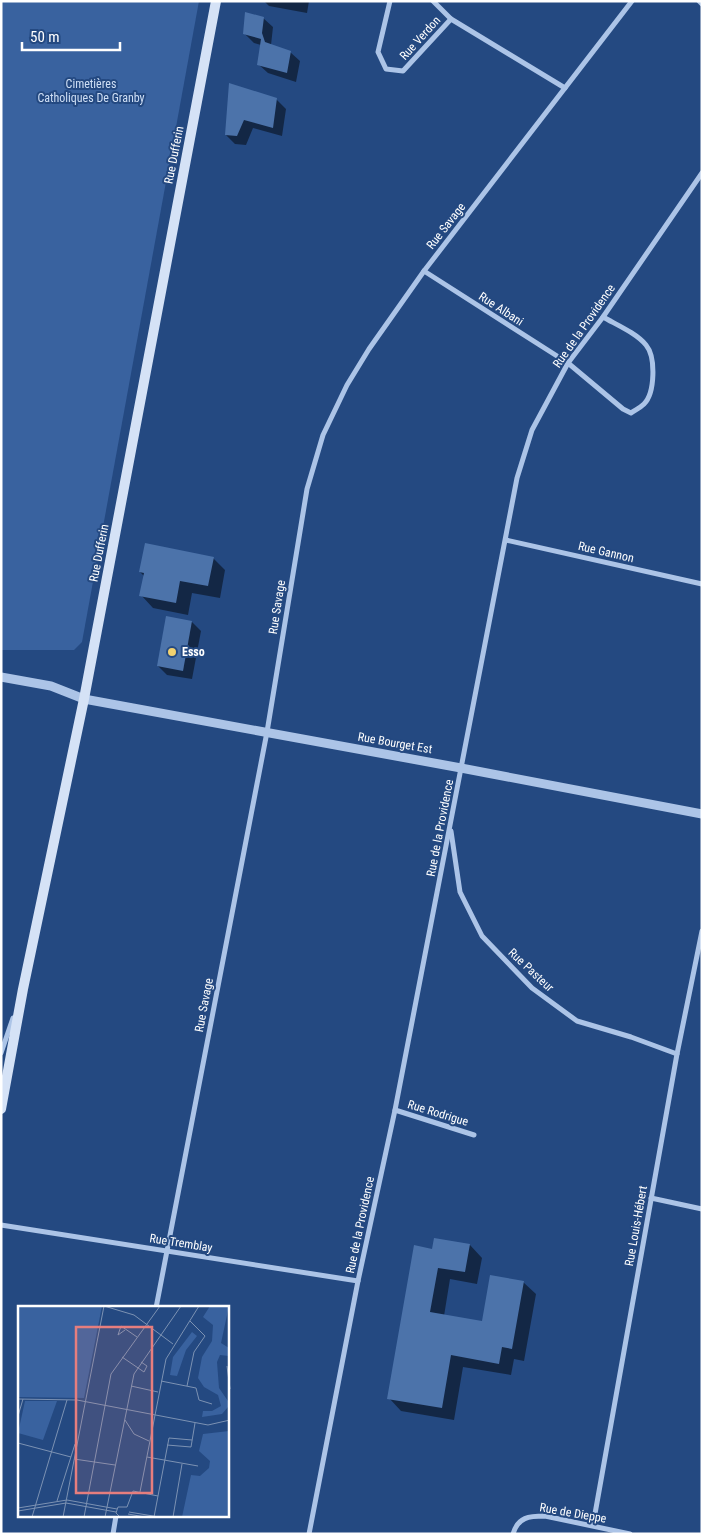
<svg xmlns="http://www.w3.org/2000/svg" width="703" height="1535" viewBox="0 0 703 1535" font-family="'Roboto Condensed',sans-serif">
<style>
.green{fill:#39629f}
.shadow{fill:#0007}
.building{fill:#4c73aa}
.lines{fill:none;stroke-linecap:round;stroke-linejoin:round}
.minor{stroke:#acc4e7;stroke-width:5}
.tertiary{stroke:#acc4e7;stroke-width:9}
.secondary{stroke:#d5e2f6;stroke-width:10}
.poi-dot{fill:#f1d16f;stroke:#244981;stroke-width:2}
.labels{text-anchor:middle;stroke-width:4;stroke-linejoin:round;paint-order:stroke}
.street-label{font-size:12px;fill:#fff;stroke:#244981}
.park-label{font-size:12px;fill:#cfdff5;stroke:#244981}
.poi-label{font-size:12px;font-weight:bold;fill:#fff;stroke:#244981;text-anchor:start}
.inset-road{fill:none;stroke:#7c92b3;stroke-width:1}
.view{fill:#e67e7e;fill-opacity:0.15;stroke:#e67e7e;stroke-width:2.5}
.inset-edge{fill:none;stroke:#fff;stroke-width:2.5}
</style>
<rect width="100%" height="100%" fill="#244981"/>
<path class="green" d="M1,1H199L82,642L74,650H1Z"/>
<g class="shadow">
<path d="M264,1H309L307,13L269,6Z"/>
<path d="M263,18L273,27L271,45L290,52L300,61L296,82L268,73L258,64L261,45L254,43L244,33Z"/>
<path d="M230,84L276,99L286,109L282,136L253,128L246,145L235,144L226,135Z"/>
<path d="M213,558L225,570L220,598L192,593L188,615L153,608L141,595L144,576L140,572Z"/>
<path d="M167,618L192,622L201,631L192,679L167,675L158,666Z"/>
<path d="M470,1245L482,1258L477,1284L450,1279L444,1316L483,1323L523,1282L536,1294L524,1361L514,1359L511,1375L463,1367L454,1420L401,1411L389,1398L433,1250Z"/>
</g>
<g class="building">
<path d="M245,12L264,17L262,33L265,42L291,51L287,73L257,65L261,39L243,34Z"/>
<path d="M229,83L277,98L273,128L244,120L237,136L225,135Z"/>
<path d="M145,543L214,557L208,586L180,581L176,603L139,596L144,573L139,572Z"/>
<path d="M166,616L192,621L183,671L157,666Z"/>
<path d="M434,1238L470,1244L465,1272L438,1268L430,1312L482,1321L490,1275L524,1281L512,1349L502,1347L499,1364L451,1355L442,1408L387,1399L414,1245L432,1249Z"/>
</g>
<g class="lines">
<g class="minor">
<path d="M390,1L378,52L386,69L403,71L451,19"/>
<path d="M433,1L451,19L565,88"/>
<path d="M699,1L702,4"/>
<path d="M424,271L568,363L623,409L631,413C635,410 640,408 644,404C655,393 656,357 646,345C636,333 617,325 603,317"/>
<path d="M506,540L702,584"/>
<path d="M451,831L460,892L482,936L532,988L577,1021L631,1037L677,1054"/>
<path d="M1,1053L13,1018"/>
<path d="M395,1110L474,1135"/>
<path d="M651,1198L702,1209"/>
<path d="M1,1225L358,1281"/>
<path d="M156,1308L267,732L307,489L323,435L347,385L369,349L424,271L632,1"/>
<path d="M593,1525L677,1054L702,931"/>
<path d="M113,1534L116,1516"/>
<path d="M309,1534L358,1281L395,1110L517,478L532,430L568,363L603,317L702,173"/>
<path d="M513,1534C518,1517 529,1516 545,1516L630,1534"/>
</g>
<path class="tertiary" d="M1,677L51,686L84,699L461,768L702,814"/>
<path class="secondary" d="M1,1109L23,989L84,699L216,1"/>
</g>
<circle class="poi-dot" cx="172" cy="652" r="5"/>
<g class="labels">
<g class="street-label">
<text transform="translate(420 38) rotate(-48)" y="4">Rue Verdon</text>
<text transform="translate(174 155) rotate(-79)" y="4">Rue Dufferin</text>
<text transform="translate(446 226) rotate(-52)" y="4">Rue Savage</text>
<text transform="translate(501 309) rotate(33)" y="4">Rue Albani</text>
<text transform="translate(584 326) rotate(-55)" y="4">Rue de la Providence</text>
<text transform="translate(606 552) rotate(13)" y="4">Rue Gannon</text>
<text transform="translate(99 553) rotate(-79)" y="4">Rue Dufferin</text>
<text transform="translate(277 607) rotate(-81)" y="4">Rue Savage</text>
<text transform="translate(395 743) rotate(10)" y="4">Rue Bourget Est</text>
<text transform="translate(440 828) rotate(-79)" y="4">Rue de la Providence</text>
<text transform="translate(531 970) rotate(43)" y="4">Rue Pasteur</text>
<text transform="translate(204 1005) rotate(-79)" y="4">Rue Savage</text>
<text transform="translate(438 1113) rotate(17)" y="4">Rue Rodrigue</text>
<text transform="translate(360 1225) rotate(-78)" y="4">Rue de la Providence</text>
<text transform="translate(636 1226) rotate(-80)" y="4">Rue Louis-Hébert</text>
<text transform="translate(181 1243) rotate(9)" y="4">Rue Tremblay</text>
<text transform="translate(573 1513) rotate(10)" y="4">Rue de Dieppe</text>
</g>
<g class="park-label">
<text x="91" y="88">Cimetières<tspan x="91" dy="14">Catholiques De Granby</tspan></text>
</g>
<g class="poi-label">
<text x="182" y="656">Esso</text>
</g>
</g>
<g transform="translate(18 1306)">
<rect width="211" height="211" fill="#244981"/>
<path d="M0,0H84L66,92L0,91ZM192,0H211L203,37L211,42V50L202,49L199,56L201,82L210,95V101L204,108L184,111L185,105H194L203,100L200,89L186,81L180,72L184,51L194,35L195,19L185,11ZM174,26L179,30L168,44L159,70L152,69L155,51ZM7,95H39L25,134L0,127ZM211,125V211H164L173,169L182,170L191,162L192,155L181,145L185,128Z" fill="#39629f"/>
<path class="inset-road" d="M86,0L116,9L155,38M107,24L100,29L103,20L119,31M104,51L126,66L129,60L123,56M209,60L212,83M143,75L178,82L181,94L194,98M113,80L140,86M169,80L176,46L187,30L172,15M0,93L59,94L190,119L212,114M0,110L5,93M107,114L116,128L131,135M0,137L53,151M149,139L173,141L177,117M129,151L180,160M56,153L97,159M122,186L148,53L181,0M39,195L57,138M109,201L115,185L140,190M0,202L49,194L99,203M0,205L48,197L98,206M111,206L141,211M110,208L127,211M14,211L49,94M45,211L86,0M66,211L93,68L142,0M87,211L116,68L163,0M102,211L98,207L100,201H109M136,211L151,132L174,134M155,211L164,158"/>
<path class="view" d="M58,21H134V187H58Z"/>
<rect width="211" height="211" class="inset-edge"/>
</g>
<rect width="703" height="1535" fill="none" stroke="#ffffff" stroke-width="5"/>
<path d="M22 42v8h98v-8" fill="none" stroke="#ffffff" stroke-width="2.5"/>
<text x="30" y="42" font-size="15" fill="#ffffff" stroke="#244981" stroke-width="4" paint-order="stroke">50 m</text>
</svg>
